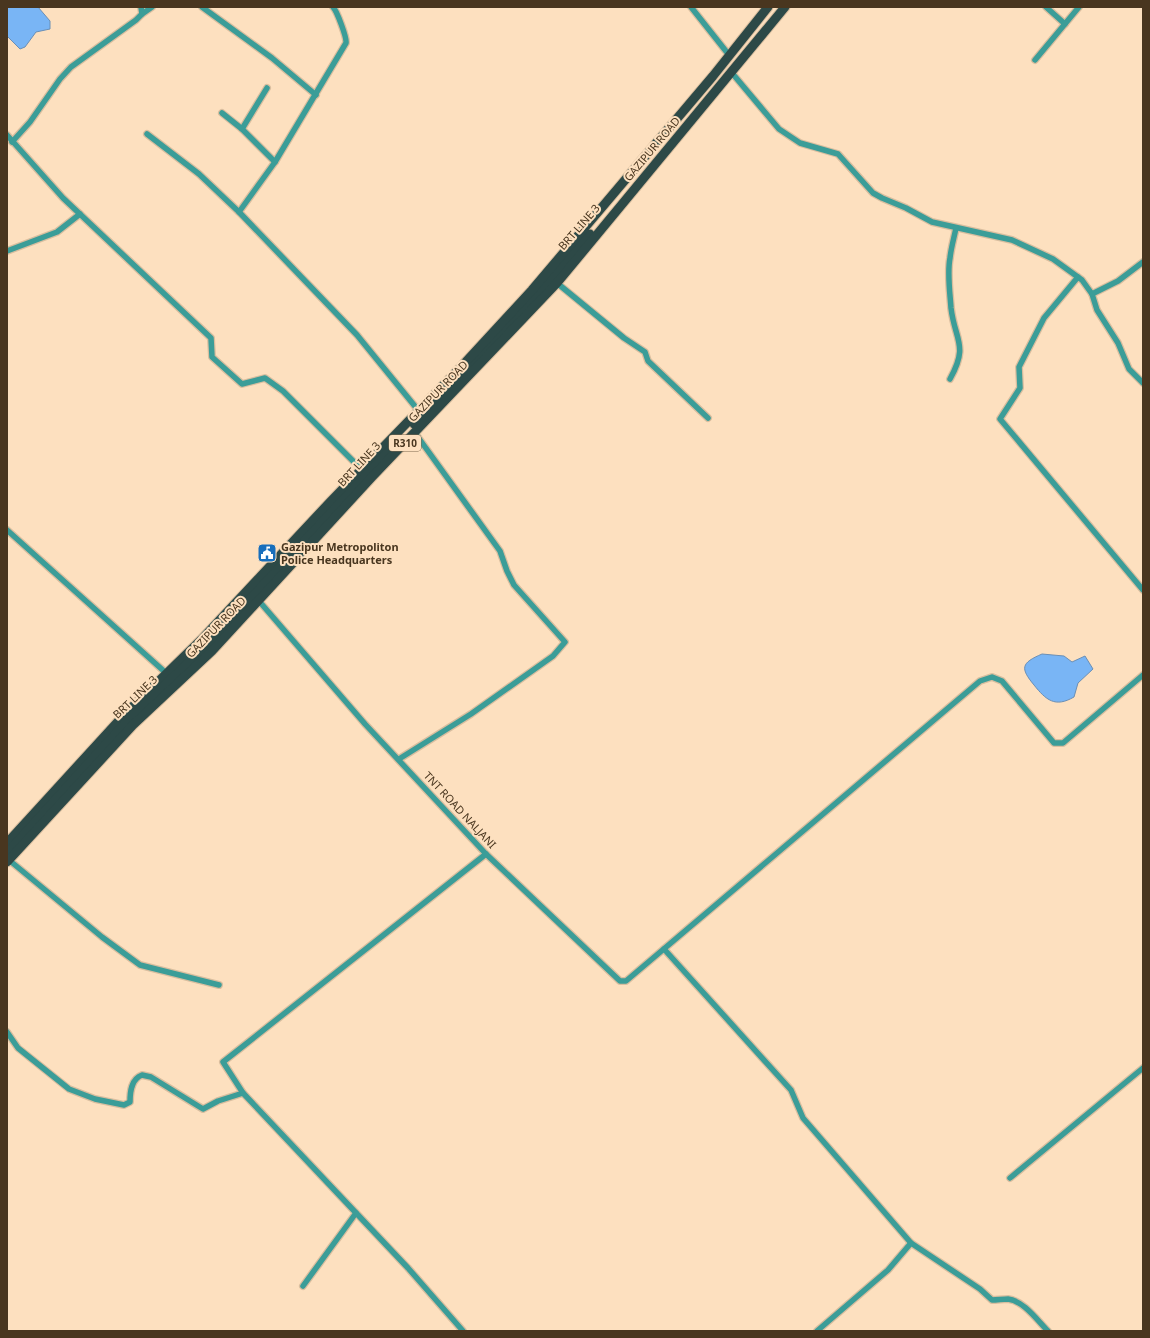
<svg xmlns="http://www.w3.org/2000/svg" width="1150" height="1338" viewBox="0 0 1150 1338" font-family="'Noto Sans',sans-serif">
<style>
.water{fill:#79b5f5;stroke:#6b8fb5}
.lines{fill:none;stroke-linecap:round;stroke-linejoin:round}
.street-casing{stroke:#d9be9f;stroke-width:8}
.primary-casing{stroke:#d9be9f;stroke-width:11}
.street{stroke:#3b9d98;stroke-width:5.5}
.primary{stroke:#2d4947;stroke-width:9}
.labels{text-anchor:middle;stroke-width:4;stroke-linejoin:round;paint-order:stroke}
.shield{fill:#fde0bf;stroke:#7f694f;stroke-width:1}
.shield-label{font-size:10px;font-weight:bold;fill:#49361f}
.street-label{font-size:11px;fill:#49361f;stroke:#fde0bf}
.poi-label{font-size:11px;font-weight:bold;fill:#49361f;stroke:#fde0bf;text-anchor:start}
</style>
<rect width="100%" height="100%" fill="#fde0bf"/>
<g class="water">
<path d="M7,7H38L50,21V29L36,32L25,47L20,49L7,36Z"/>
<path d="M1042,654L1064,656L1072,662L1085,656L1093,669L1078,683L1074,697C1055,708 1046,700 1034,685C1020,668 1021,663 1042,654Z"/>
</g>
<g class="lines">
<g class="street-casing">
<g id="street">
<path d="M202,7L272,58L316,95"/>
<path d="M691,7L729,55"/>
<path d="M1046,7L1065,24"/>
<path d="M142,14L152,7"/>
<path d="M1035,60L1079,7"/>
<path d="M732,73L779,129L800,143L838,154L873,193L882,198L906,208L932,222L1012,240L1053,259L1082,280L1092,294L1097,310L1118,343L1129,369L1143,383"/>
<path d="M222,113L242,129L275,162"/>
<path d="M242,129L267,88"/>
<path d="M147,134L199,174L239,212L357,335L418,410"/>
<path d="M7,135L63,198L211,338L212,357L242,384L265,378L283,391L361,469"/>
<path d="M12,142L30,122L60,79L71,67L136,20L142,14L141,7"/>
<path d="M239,212L275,162L346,43C347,38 337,11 333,7"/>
<path d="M7,251L57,232L80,214"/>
<path d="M1078,277L1044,318L1019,367L1020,388L1000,419L1143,590"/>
<path d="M557,283L624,338L645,352L648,361L708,418"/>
<path d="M1092,294L1118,281L1143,262"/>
<path d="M950,379C969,345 955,341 951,308C950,293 947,273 950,258C951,248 954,238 956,228"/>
<path d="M7,530L166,673"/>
<path d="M259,601L365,724L486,854L620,981H626L980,681L992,677L1002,681L1054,743H1063L1143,675"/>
<path d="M399,759L471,714L553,656L565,642L514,585L507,571L500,551L415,433"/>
<path d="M9,860L102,937L140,965L219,985"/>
<path d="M664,949L791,1090L803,1118L911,1243L980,1289L992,1300C997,1300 1003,1299 1008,1299C1024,1301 1037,1320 1048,1331"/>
<path d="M7,1032L18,1048L69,1089L95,1099L124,1105L130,1102C130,1092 131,1079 142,1075L151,1077L203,1109L218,1101L243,1093"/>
<path d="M1010,1178L1143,1068"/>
<path d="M303,1286L356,1213"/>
<path d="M463,1331L408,1268L243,1093L223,1062L486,854"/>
<path d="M817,1331L888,1270L911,1243"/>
</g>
</g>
<g class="primary-casing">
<g id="primary">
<path d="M414,424L486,350L590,234"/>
<path d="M7,843L124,715L201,640L331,501L461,367L532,290L713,76L768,7"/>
<path d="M7,853L128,720L207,645L400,439"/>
<path d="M7,862L133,725L212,651L372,477L557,283L785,7"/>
</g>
</g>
<use href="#street" class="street"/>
<use href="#primary" class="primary"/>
</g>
<defs>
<g id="civic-square" transform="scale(1)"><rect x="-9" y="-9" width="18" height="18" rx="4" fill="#176ebc" stroke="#fde0bf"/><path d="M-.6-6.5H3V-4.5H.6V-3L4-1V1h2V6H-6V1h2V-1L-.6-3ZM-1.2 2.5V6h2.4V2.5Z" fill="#fff"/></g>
</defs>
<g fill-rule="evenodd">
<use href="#civic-square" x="267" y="553"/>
</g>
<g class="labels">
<rect class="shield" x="389" y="435" width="32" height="16" rx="3"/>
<g class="shield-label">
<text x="405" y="447">R310</text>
</g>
<g class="street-label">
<text transform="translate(652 149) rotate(-50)" y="4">GAZIPUR ROAD</text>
<text transform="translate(579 227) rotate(-49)" y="4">BRT LINE 3</text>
<text transform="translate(438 391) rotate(-46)" y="4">GAZIPUR ROAD</text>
<text transform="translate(359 464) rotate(-47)" y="4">BRT LINE 3</text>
<text transform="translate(216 627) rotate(-46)" y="4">GAZIPUR ROAD</text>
<text transform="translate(135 697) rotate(-44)" y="4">BRT LINE 3</text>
<text transform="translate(460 810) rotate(47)" y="4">TNT ROAD NALJANI</text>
</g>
<g class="poi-label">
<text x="281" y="551">Gazipur Metropoliton<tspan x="281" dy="13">Police Headquarters</tspan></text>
</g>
</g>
<rect width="1150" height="1338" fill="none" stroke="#49361f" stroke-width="16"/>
</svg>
